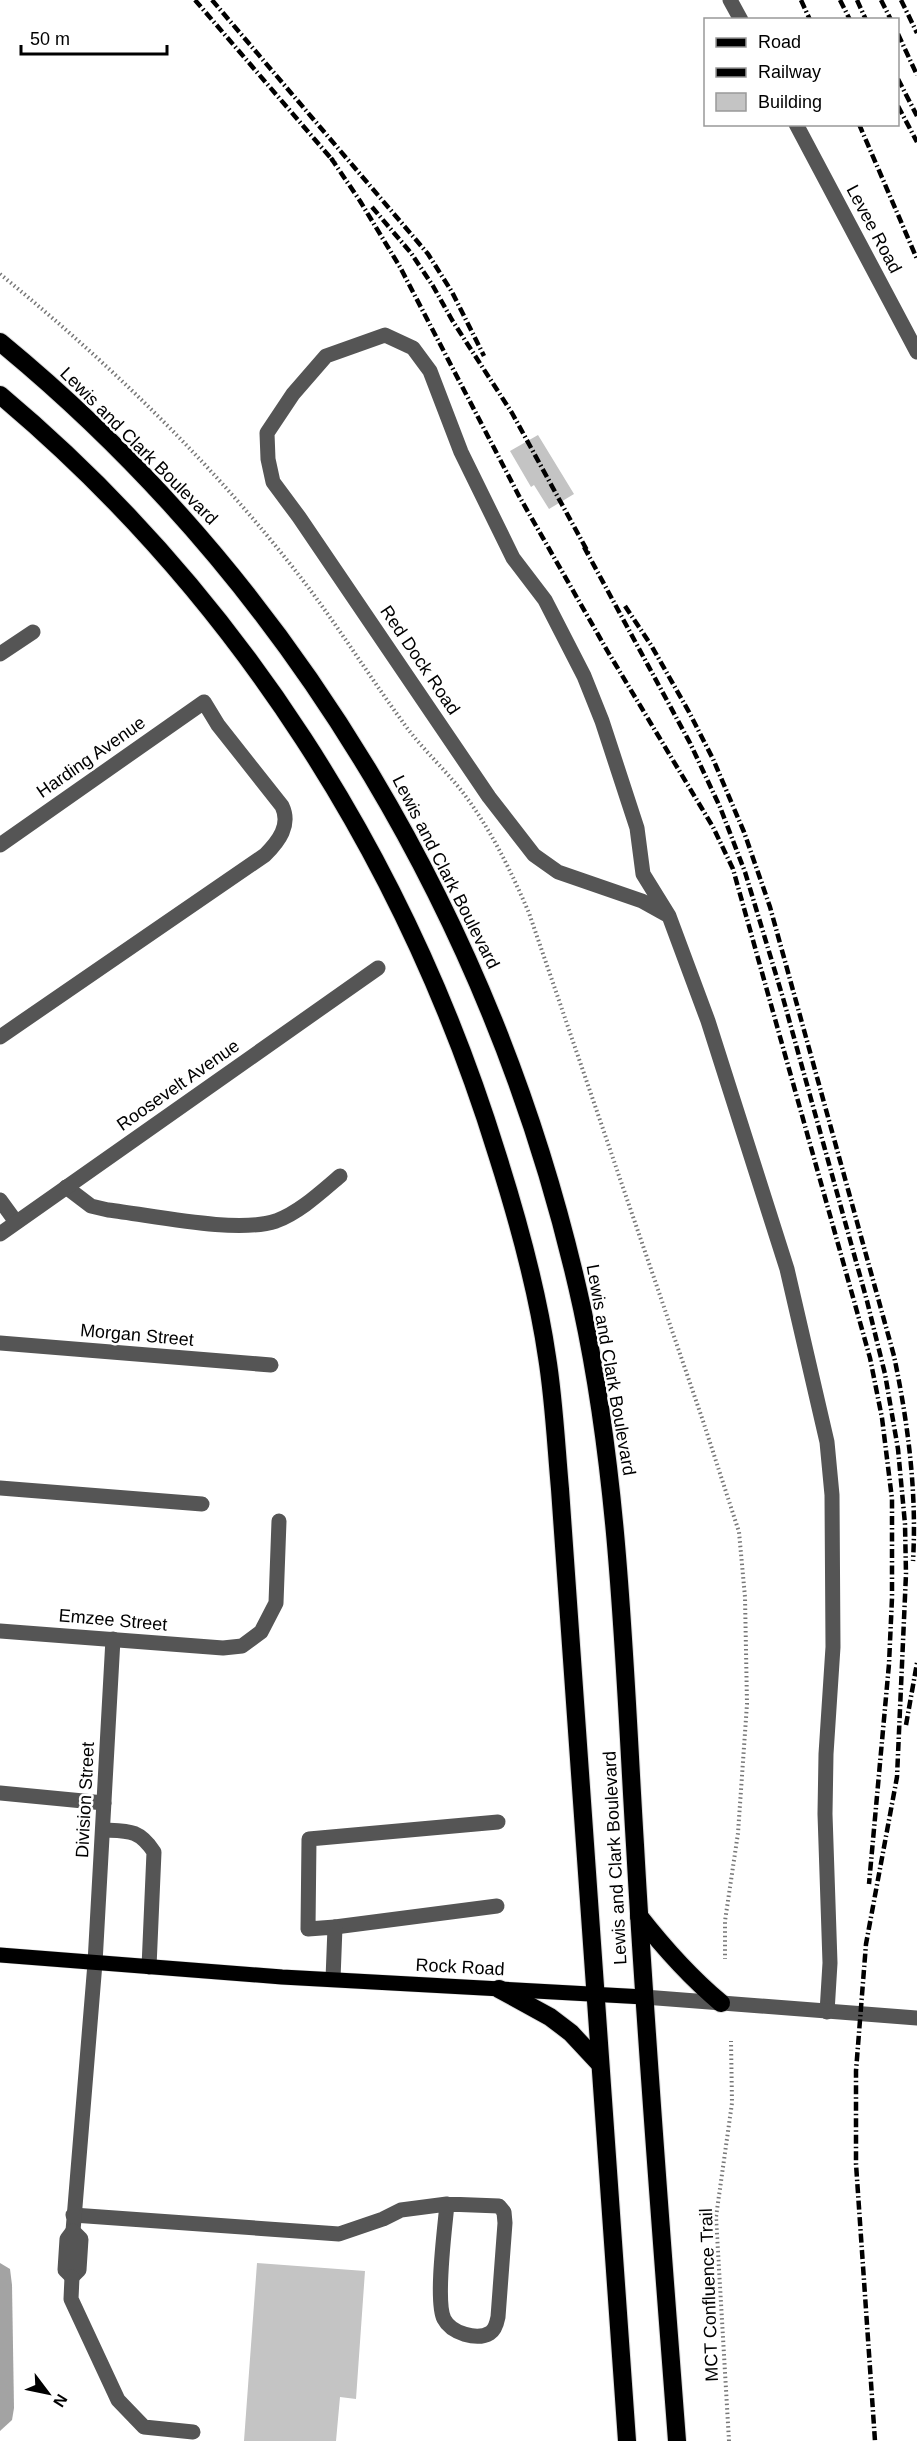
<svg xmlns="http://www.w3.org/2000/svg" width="917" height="2441" viewBox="0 0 917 2441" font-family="Helvetica,sans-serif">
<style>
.water{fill:#a3a3a3}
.building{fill:#c4c4c4}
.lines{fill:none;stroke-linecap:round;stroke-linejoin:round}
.major-casing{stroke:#dbdbdb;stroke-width:16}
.highway-casing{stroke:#dbdbdb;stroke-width:20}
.path{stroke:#777;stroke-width:4;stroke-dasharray:1.5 3;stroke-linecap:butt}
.minor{stroke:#555;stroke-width:15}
.major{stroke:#000;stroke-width:15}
.highway{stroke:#000;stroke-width:18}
.rail{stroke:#000;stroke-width:4.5;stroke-dasharray:9 3 1.5 3;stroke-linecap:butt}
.labels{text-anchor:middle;stroke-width:5;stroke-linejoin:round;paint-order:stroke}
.street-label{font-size:18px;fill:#000;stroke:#fff}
</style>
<rect width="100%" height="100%" fill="#fff"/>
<path class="water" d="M0,2263L10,2269L12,2285L14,2408L12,2420L0,2431Z"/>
<g class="building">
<path d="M538,435L574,494L549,509L534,485L531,487L510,451Z"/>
<path d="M257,2263L365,2271L356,2399L340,2397L336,2441H244Z"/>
</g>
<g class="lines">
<g class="major-casing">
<path id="major" d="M0,1955L282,1977L644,1997"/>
</g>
<g class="highway-casing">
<g id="highway">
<path d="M0,342C298,587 500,933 582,1308C620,1484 624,1666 635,1845C646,2044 662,2242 677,2441"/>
<path d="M0,395C237,594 406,859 497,1154C518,1220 537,1288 547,1357C554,1400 556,1445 560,1489L627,2441"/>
<path d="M639,1916C664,1948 690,1977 721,2003"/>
<path d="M499,1989L550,2017L571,2033L599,2063"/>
</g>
</g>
<g class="path">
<path d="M0,274C114,367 219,470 308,587C341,631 370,677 402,721C420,747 445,769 464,794C491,830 511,871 529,913L703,1421L739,1532L745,1597L747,1704L738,1833L725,1921V1959"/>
<path d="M729,2441L716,2217L732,2103L731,2041"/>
</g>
<g class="minor">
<path d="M730,0L741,20"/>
<path d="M796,124L917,352"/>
<path d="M0,654L33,632"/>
<path d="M0,845L204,702L218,725L282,806C291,825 279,841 265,855L0,1037"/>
<path d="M669,916L642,901L558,872L534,855L489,797L299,517L273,482L268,459L267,433L293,394L326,356L385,335L413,348L430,371L461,452L513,558L545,600L584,676L602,721L637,828L643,874L669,916L708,1021L787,1269L827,1442L832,1495L833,1647L826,1754L825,1814L830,1963L827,2012"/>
<path d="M66,1187L91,1206L108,1210C152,1215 236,1234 276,1221C300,1212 321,1192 340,1176"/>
<path d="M0,1200L16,1222"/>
<path d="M0,1234L378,968"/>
<path d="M0,1343L271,1365"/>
<path d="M0,1488L202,1504"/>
<path d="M0,1631L223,1648L242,1646L261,1632L276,1603L279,1521"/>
<path d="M0,1793L104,1803"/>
<path d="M103,1830C128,1831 139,1829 154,1852L149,1967"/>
<path d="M335,1927L497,1906"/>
<path d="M333,1979L335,1927L308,1929L309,1839L498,1822"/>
<path d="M644,1997L917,2018"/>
<path d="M73,2215L339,2234L383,2219L401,2210L447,2204L499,2206L504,2212L505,2223L498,2317C497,2322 495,2330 490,2333C477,2341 451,2333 444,2319C435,2301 445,2227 447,2204"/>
<path d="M73,2231L95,1963L113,1639"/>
<path d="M73,2231L81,2239L79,2270L72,2277L65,2270L67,2239Z"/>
<path d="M72,2277L71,2299L118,2400L144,2427L193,2432"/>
</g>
<use href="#major" class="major"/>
<use href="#highway" class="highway"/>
<g class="rail">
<path d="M195,0L335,163"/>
<path d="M212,0L428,254L452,292L484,356"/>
<path d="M801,0L810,20"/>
<path d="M840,0L850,20"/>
<path d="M857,0L866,20"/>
<path d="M881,0L891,20"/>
<path d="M901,0L917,33"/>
<path d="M898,34L917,75"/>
<path d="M898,79L917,116"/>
<path d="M898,106L917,142"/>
<path d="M859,124L917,259"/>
<path d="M331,158L360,201L400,267L519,496L608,652L713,827L733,869L870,1358L882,1418L892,1499V1598L889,1664L869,1884"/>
<path d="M372,207L411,253L433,286L452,320L512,413L589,554"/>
<path d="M584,547L690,743L720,807L745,872L783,998L867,1301L885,1374L898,1449L905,1524L906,1574L897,1777L866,1944L856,2071V2164L875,2441"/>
<path d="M625,606L651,645L689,712L713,759L744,832L770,907L894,1356C908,1423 917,1492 913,1561"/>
<path d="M906,1725L917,1663"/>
</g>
</g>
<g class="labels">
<g class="street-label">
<text transform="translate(874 229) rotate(62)" y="6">Levee Road</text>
<text transform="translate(139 446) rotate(45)" y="6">Lewis and Clark Boulevard</text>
<text transform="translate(420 660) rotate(56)" y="6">Red Dock Road</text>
<text transform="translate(91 757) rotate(-35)" y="6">Harding Avenue</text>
<text transform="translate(446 872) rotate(63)" y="6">Lewis and Clark Boulevard</text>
<text transform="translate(178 1085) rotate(-35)" y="6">Roosevelt Avenue</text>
<text transform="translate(137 1335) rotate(5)" y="6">Morgan Street</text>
<text transform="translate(611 1370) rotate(80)" y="6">Lewis and Clark Boulevard</text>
<text transform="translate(113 1620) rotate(5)" y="6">Emzee Street</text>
<text transform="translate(85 1800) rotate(-87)" y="6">Division Street</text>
<text transform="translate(615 1858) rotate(-93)" y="6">Lewis and Clark Boulevard</text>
<text transform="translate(460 1967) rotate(3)" y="6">Rock Road</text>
<text transform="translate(709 2295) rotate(-92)" y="6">MCT Confluence Trail</text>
</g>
</g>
<rect x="704" y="18" width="195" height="108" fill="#ffffff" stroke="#999999" stroke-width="1.5"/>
<rect x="716" y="38" width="30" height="9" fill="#000000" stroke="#999999" stroke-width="1.5"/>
<text x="758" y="48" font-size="18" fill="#000000">Road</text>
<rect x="716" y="68" width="30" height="9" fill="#000000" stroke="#999999" stroke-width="1.5"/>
<text x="758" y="78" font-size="18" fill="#000000">Railway</text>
<rect x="716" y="93" width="30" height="18" fill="#c4c4c4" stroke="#999999" stroke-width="1.5"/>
<text x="758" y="108" font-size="18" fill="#000000">Building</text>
<g transform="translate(48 2393) rotate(122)" stroke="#ffffff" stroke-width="4.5" paint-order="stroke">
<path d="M0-4.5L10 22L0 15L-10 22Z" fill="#000000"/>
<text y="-9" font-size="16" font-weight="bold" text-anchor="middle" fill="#000000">N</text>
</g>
<path d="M21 45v9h146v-9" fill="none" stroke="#000000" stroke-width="3"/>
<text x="30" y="45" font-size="18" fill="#000000" stroke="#ffffff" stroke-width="4.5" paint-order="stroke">50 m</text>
</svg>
